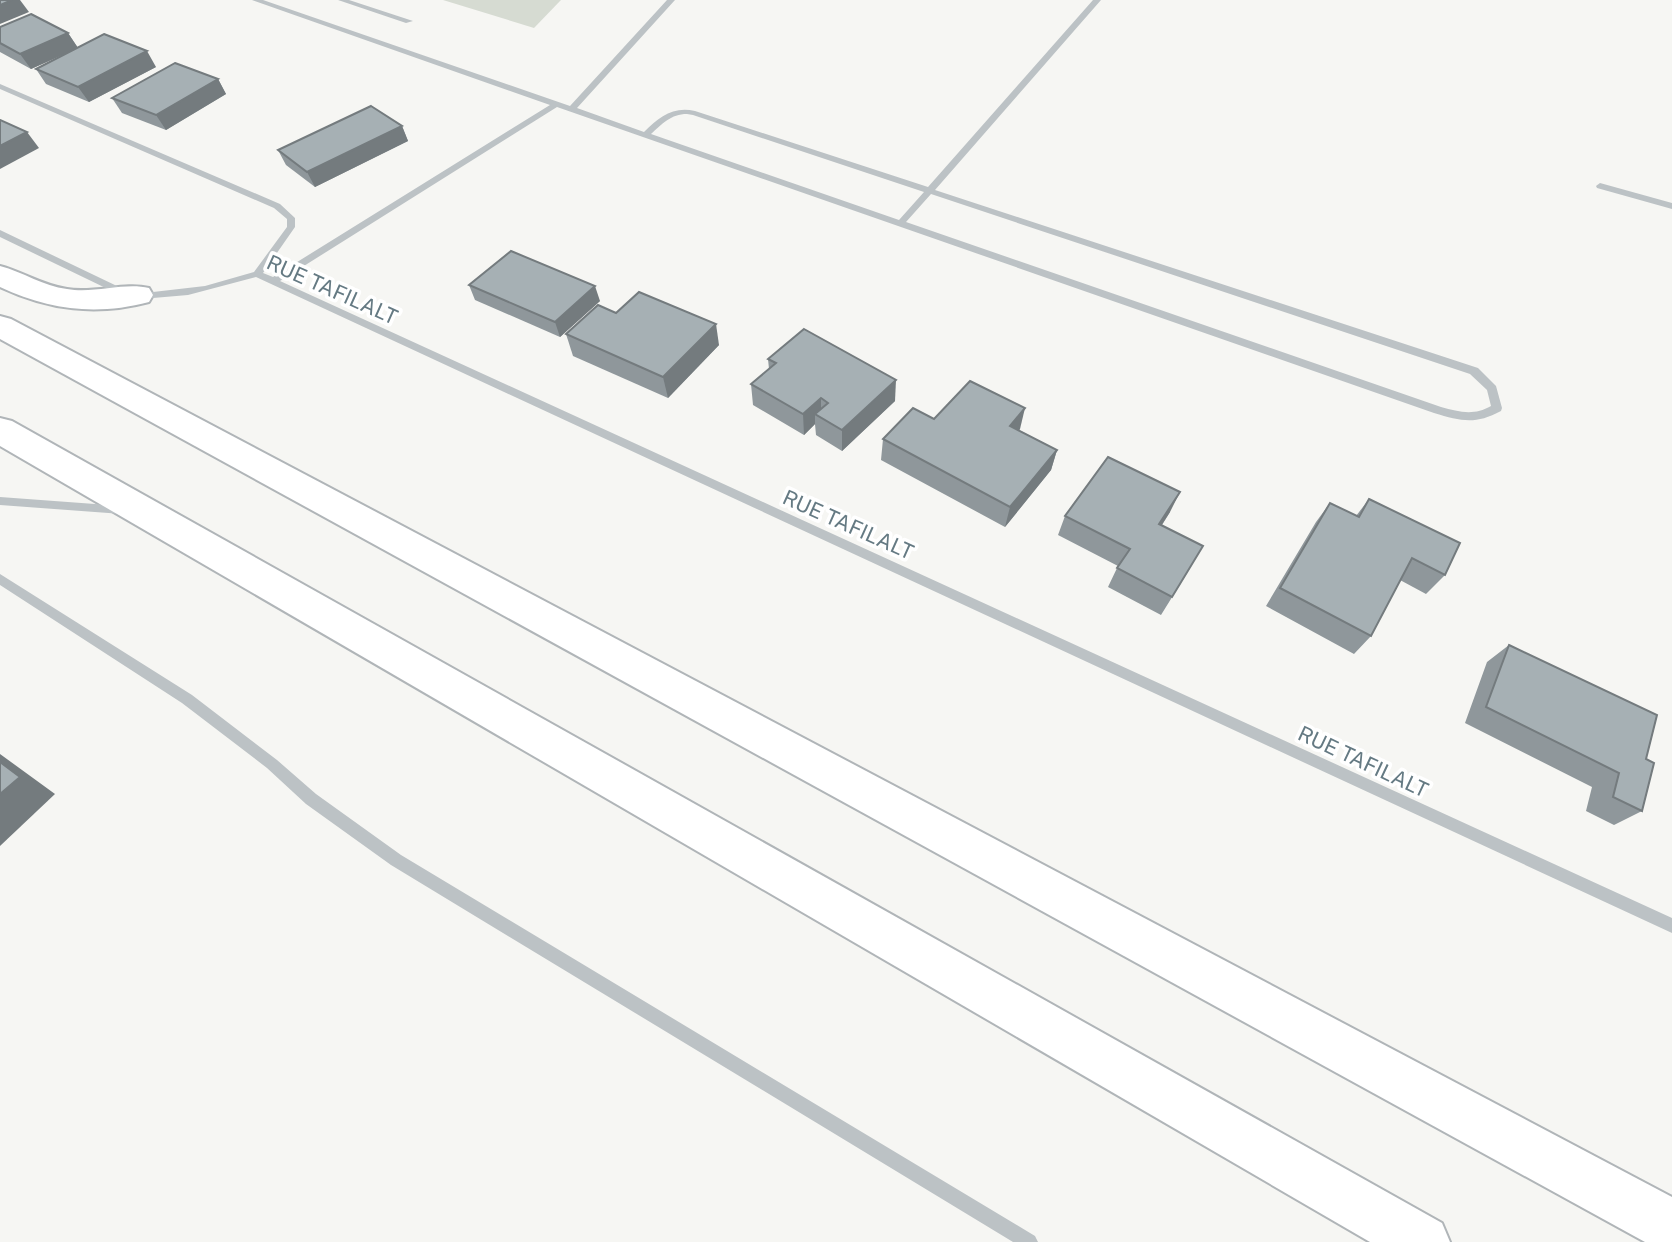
<svg xmlns="http://www.w3.org/2000/svg" width="1672" height="1242" viewBox="0 0 1672 1242" font-family="'Public Sans',sans-serif">
<style>
.green{fill:#d6dbd2}
.lines{fill:none;stroke-linecap:round;stroke-linejoin:round}
.highway-casing{stroke:#b0b5b8;stroke-width:4}
.minor{fill:#bcc2c5;fill-rule:evenodd}
.highway{fill:#fff;fill-rule:evenodd}
.wall{fill:#8f979b}
.shaded-wall{fill:#747b7e}
.building{fill:#a6b0b4;stroke:#747b7e;stroke-width:2}
.labels{text-anchor:middle;stroke-width:7;stroke-linejoin:round;paint-order:stroke}
.street-label{font-size:21px;fill:#657a83;stroke:#fff}
</style>
<rect width="100%" height="100%" fill="#f6f6f3"/>
<path class="green" d="M443,0H561L534,28Z"/>
<g class="lines">
<g class="highway-casing">
<g id="highway">
<path d="M0,266C23,272 43,286 67,289C94,294 124,282 149,288L153,295L149,302C96,316 49,310 0,287Z"/>
<path d="M0,316L11,319L1672,1197V1242H1645L0,339Z"/>
<path d="M0,418L12,421L1442,1223L1450,1242H1370L0,446Z"/>
</g>
</g>
<g class="minor">
<path d="M252,0H263L570,106L667,0H675L577,108L644,132C659,117 673,106 695,111L928,187L1093,0H1101L935,190L1478,368L1496,386L1502,408L1501,411C1475,425 1461,421 1434,413L557,107L280,281L1672,918V933L256,277L188,295L153,298L135,296L114,292L0,237V230L119,287L153,292L205,286L254,272L287,227V219L274,208L0,89V84L280,204L295,218V227L263,273L273,277L550,105ZM687,114L693,115L924,192L899,220L651,134C662,124 671,114 687,114ZM931,194L1470,374L1487,390L1491,406C1474,416 1459,412 1441,407L906,222Z"/>
<path d="M338,0H349L413,21L406,23Z"/>
<path d="M1600,183L1672,203V209L1597,188L1596,186Z"/>
<path d="M0,497L122,506L128,510L122,514L0,505Z"/>
<path d="M0,574L192,695L277,760L316,794L401,855L1035,1236L1038,1242H1013L391,865L306,804L267,768L182,703L0,585Z"/>
</g>
<use href="#highway" class="highway"/>
</g>
<g class="wall">
<path d="M0,27L68,33L78,48L156,67L89,102L46,84L36,69L69,52L31,69L0,52Z"/>
<path d="M218,79L226,94L166,130L122,113L112,98Z"/>
<path d="M402,126L408,141L315,187L286,165L278,150Z"/>
<path d="M469,285L600,301L560,337L475,300Z"/>
<path d="M616,313L719,345L668,398L573,356L566,334Z"/>
<path d="M768,359L895,401L842,451L816,435L815,424L804,435L753,405L751,384L769,369Z"/>
<path d="M934,419L1020,429L1019,430L1057,450L1051,470L1005,527L881,460L883,439Z"/>
<path d="M1369,499L1445,575L1426,594L1400,580L1371,636L1354,654L1266,606L1316,522L1330,503L1356,516Z"/>
<path d="M1170,512L1162,525L1192,565L1161,615L1108,587L1118,566L1058,535L1065,516Z"/>
<path d="M1509,645L1646,759L1642,811L1614,825L1586,811L1592,787L1465,723L1487,662Z"/>
</g>
<g class="shaded-wall">
<path d="M12,0H20L29,12L0,24V5Z"/>
<path d="M68,33L78,48L31,69L20,54Z"/>
<path d="M147,51L156,67L89,102L78,87Z"/>
<path d="M218,79L226,94L166,130L156,115Z"/>
<path d="M402,126L408,141L315,187L307,172Z"/>
<path d="M27,132L39,148L0,169V146Z"/>
<path d="M595,286L600,301L560,337L555,322Z"/>
<path d="M716,324L719,345L668,398L663,377Z"/>
<path d="M896,380L895,401L842,451V430Z"/>
<path d="M821,398V418L815,414V424L804,435L803,414Z"/>
<path d="M1025,408L1020,429L1005,446L1010,426Z"/>
<path d="M1057,450L1051,470L1005,527L1010,507Z"/>
<path d="M1180,492L1170,512L1150,543L1159,524Z"/>
<path d="M0,754L55,794L0,846Z"/>
</g>
<g class="building">
<path d="M0,0H12L0,5Z"/>
<path d="M31,14L68,33L20,54L0,43V27Z"/>
<path d="M104,34L147,51L78,87L36,69Z"/>
<path d="M175,63L218,79L156,115L112,98Z"/>
<path d="M371,106L402,126L307,172L278,150Z"/>
<path d="M0,120L27,132L0,146Z"/>
<path d="M511,251L595,286L555,322L469,285Z"/>
<path d="M639,292L716,324L663,377L566,334L598,305L616,313Z"/>
<path d="M804,329L896,380L842,430L815,414L828,403L821,398L803,414L751,384L776,363L768,359Z"/>
<path d="M970,381L1025,408L1010,426L1057,450L1010,507L883,439L913,408L934,419Z"/>
<path d="M1108,457L1180,492L1159,524L1203,546L1172,597L1117,568L1130,549L1065,516Z"/>
<path d="M1369,499L1460,543L1445,575L1412,558L1371,636L1280,588L1330,503L1359,517Z"/>
<path d="M1509,645L1657,715L1646,759L1654,763L1642,811L1613,797L1619,773L1486,707Z"/>
<path d="M0,762L20,777L0,794Z"/>
</g>
<g class="labels">
<g class="street-label">
<text transform="translate(332 290) rotate(24)" y="7">RUE TAFILALT</text>
<text transform="translate(848 525) rotate(24)" y="7">RUE TAFILALT</text>
<text transform="translate(1363 762) rotate(25)" y="7">RUE TAFILALT</text>
</g>
</g>
</svg>
